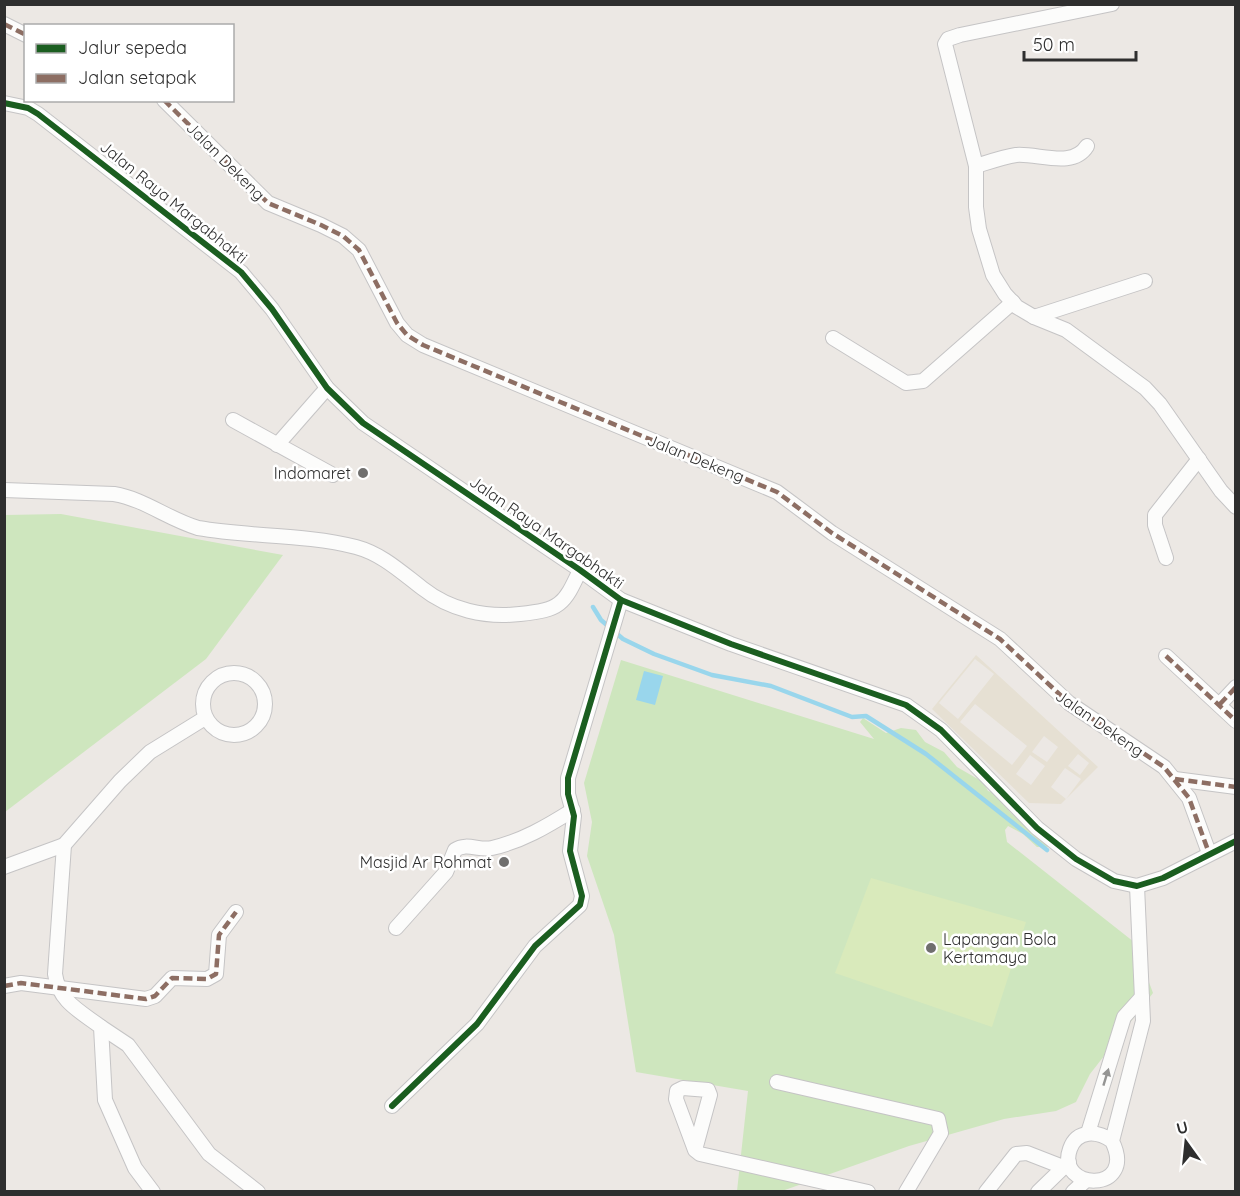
<svg xmlns="http://www.w3.org/2000/svg" width="1240" height="1196" viewBox="0 0 1240 1196" font-family="Quicksand,sans-serif">
<style>
.education{fill:#e6e0d3;fill-rule:evenodd}
.green{fill:#cee6be}
.pitch{fill:#d9eabb}
.water{fill:#99d6ec}
.lines{fill:none;stroke-linecap:round;stroke-linejoin:round}
.stream{stroke:#99d6ec;stroke-width:4.5}
.street-casing{stroke:#c5c4c5;stroke-width:16}
.street{stroke:#fcfcfb;stroke-width:14}
.quiet{stroke:#8d6e63;stroke-width:4.5;stroke-dasharray:9 4.5;stroke-linecap:butt}
.cycleway-casing{stroke:#fff;stroke-width:10}
.cycleway{stroke:#1b5e20;stroke-width:6}
.oneway{fill:#959594}
.poi-dot{fill:#706f6e;stroke:#fff;stroke-width:2}
.labels{text-anchor:middle;stroke-width:5;stroke-linejoin:round;paint-order:stroke}
.street-label{font-size:16px;fill:#2e2e2e;stroke:#fff}
.poi-label{font-size:16px;fill:#2e2e2e;stroke:#fff;text-anchor:end}
</style>
<rect width="100%" height="100%" fill="#ece8e4"/>
<path class="education" d="M976,655L1098,767L1061,804L1029,803L932,709ZM975,659L994,674L958,719L939,703ZM975,704L1027,746L1012,765L960,722ZM1044,736L1058,747L1047,762L1032,752ZM1078,754L1089,763L1080,775L1068,766ZM1030,755L1045,766L1031,785L1016,774ZM1065,768L1081,779L1066,799L1051,787Z"/>
<g class="green">
<path d="M61,514L283,555L206,659L5,812V515Z"/>
<path d="M621,660L874,739L860,722L863,718L886,733L901,728L916,730L925,742L944,752L957,767L983,782L988,791L994,793L1010,812L1046,842L1048,847H1037L1023,834L1008,826L1005,830L1007,842L1134,942L1153,993L1090,1074L1076,1102L1056,1111L1004,1119L909,1146L782,1191H737L748,1091L636,1072L614,935L587,856L592,822L584,783Z"/>
</g>
<path class="pitch" d="M871,878L1026,922L992,1027L835,973Z"/>
<path class="water" d="M644,671L663,676L655,705L636,700Z"/>
<g class="lines">
<path class="stream" d="M593,607L601,620L623,639L654,654L712,675L771,686L852,717L866,716L926,754L1047,850"/>
<g class="street-casing">
<g id="street">
<path d="M1112,4L960,35L948,39L945,44L976,166V207L979,229L993,275L1005,294L1017,307L1034,317L1066,330L1145,388L1160,404L1221,491L1236,507"/>
<path d="M4,24L26,35"/>
<path d="M164,100L268,203L321,225L343,236L359,250L397,323L407,335L423,345L777,492L832,533L1000,639L1069,703L1164,767L1189,798L1209,853"/>
<path d="M4,103L28,108L38,114L241,272L272,309L327,388L363,423L580,570L621,600L731,644L906,705L941,730L1037,828L1076,859L1114,881L1137,886L1163,878L1236,841"/>
<path d="M976,166C989,162 1003,157 1016,155C1038,153 1073,169 1087,146"/>
<path d="M1034,317L1145,281"/>
<path d="M833,338L906,383L923,381L1013,302"/>
<path d="M233,420L333,475"/>
<path d="M277,445L327,388"/>
<path d="M4,490L114,494C144,499 168,519 198,528C250,537 305,534 356,547C382,554 401,572 422,588C450,610 485,618 520,614C560,610 564,605 580,570"/>
<path d="M1166,558L1155,525V515L1199,459"/>
<path d="M1166,656L1236,721"/>
<circle cx="234" cy="704" r="31"/>
<path d="M1220,704L1236,687"/>
<path d="M1175,779L1236,787"/>
<path d="M64,845L55,974C59,1002 80,1011 101,1027L105,1100L135,1168L153,1192"/>
<path d="M4,867L64,845L120,781L150,752L205,718"/>
<path d="M396,928L446,872L455,850C467,842 479,851 492,848C522,841 546,827 573,810"/>
<path d="M4,986L21,983L146,999L155,996L172,978L207,979L216,974L219,935L236,912"/>
<path d="M101,1027L128,1045L209,1154L258,1192"/>
<path d="M777,1082L938,1119L941,1133L906,1192"/>
<path d="M392,1106L477,1024L535,946L580,905L582,896L570,851L574,816L568,794V778L621,600"/>
<path d="M1088,1133L1124,1017L1142,997"/>
<path d="M1112,1141C1098,1131 1077,1129 1070,1149C1055,1191 1138,1194 1112,1141L1143,1021L1137,886"/>
<path d="M695,1150L710,1095L708,1090L683,1088L677,1091L676,1099L695,1150L700,1154L868,1192"/>
<path d="M986,1192L1016,1154L1027,1153L1063,1167"/>
<path d="M1038,1192L1069,1162"/>
<path d="M1073,1192L1085,1181"/>
</g>
</g>
<use href="#street" class="street"/>
<g class="quiet">
<path d="M4,24L26,35"/>
<path d="M164,100L268,203L321,225L343,236L359,250L397,323L407,335L423,345L777,492L832,533L1000,639L1069,703L1164,767L1189,798L1209,853"/>
<path d="M1166,656L1236,721"/>
<path d="M1220,704L1236,687"/>
<path d="M1175,779L1236,787"/>
<path d="M4,986L21,983L146,999L155,996L172,978L207,979L216,974L219,935L236,912"/>
</g>
<g class="cycleway-casing">
<g id="cycleway">
<path d="M4,103L28,108L38,114L241,272L272,309L327,388L363,423L580,570L621,600L731,644L906,705L941,730L1037,828L1076,859L1114,881L1137,886L1163,878L1236,841"/>
<path d="M392,1106L477,1024L535,946L580,905L582,896L570,851L574,816L568,794V778L621,600"/>
</g>
</g>
<use href="#cycleway" class="cycleway"/>
</g>
<defs><path id="oneway-solid" d="M-6-.8H1V-3.2L6.5 0L1 3.2V.8H-6Z" transform="scale(1.5)"/></defs>
<use class="oneway" href="#oneway-solid" transform="translate(1106 1077) rotate(-73)"/>
<g class="poi-dot">
<circle cx="363" cy="473" r="6"/>
<circle cx="504" cy="862" r="6"/>
<circle cx="931" cy="948" r="6"/>
</g>
<g class="labels">
<g class="street-label">
<text transform="translate(226 161) rotate(45)" y="6">Jalan Dekeng</text>
<text transform="translate(174 202) rotate(39)" y="6">Jalan Raya Margabhakti</text>
<text transform="translate(696 458) rotate(22)" y="6">Jalan Dekeng</text>
<text transform="translate(547 532) rotate(35)" y="6">Jalan Raya Margabhakti</text>
<text transform="translate(1100 723) rotate(35)" y="6">Jalan Dekeng</text>
</g>
<g class="poi-label">
<text x="351" y="479">Indomaret</text>
<text x="492" y="868">Masjid Ar Rohmat</text>
<text x="943" y="945" text-anchor="start">Lapangan Bola<tspan x="943" dy="18">Kertamaya</tspan></text>
</g>
</g>
<rect width="1240" height="1196" fill="none" stroke="#2e2e2e" stroke-width="12"/>
<rect x="24" y="24" width="210" height="78" fill="#ffffff" stroke="#ababab" stroke-width="1.5"/>
<rect x="36" y="44" width="30" height="9" fill="#1b5e20" stroke="#ababab" stroke-width="1.5"/>
<text x="78" y="54" font-size="18" fill="#2e2e2e">Jalur sepeda</text>
<rect x="36" y="74" width="30" height="9" fill="#8d6e63" stroke="#ababab" stroke-width="1.5"/>
<text x="78" y="84" font-size="18" fill="#2e2e2e">Jalan setapak</text>
<g transform="translate(1186 1142) rotate(345)" stroke="#ffffff" stroke-width="4.5" paint-order="stroke">
<path d="M0-4.5L10 22L0 15L-10 22Z" fill="#2e2e2e"/>
<text y="-9" font-size="16" font-weight="bold" text-anchor="middle" fill="#2e2e2e">U</text>
</g>
<path d="M1024 51v9h112v-9" fill="none" stroke="#2e2e2e" stroke-width="3"/>
<text x="1033" y="51" font-size="18" fill="#2e2e2e" stroke="#ffffff" stroke-width="4.5" paint-order="stroke">50 m</text>
</svg>
